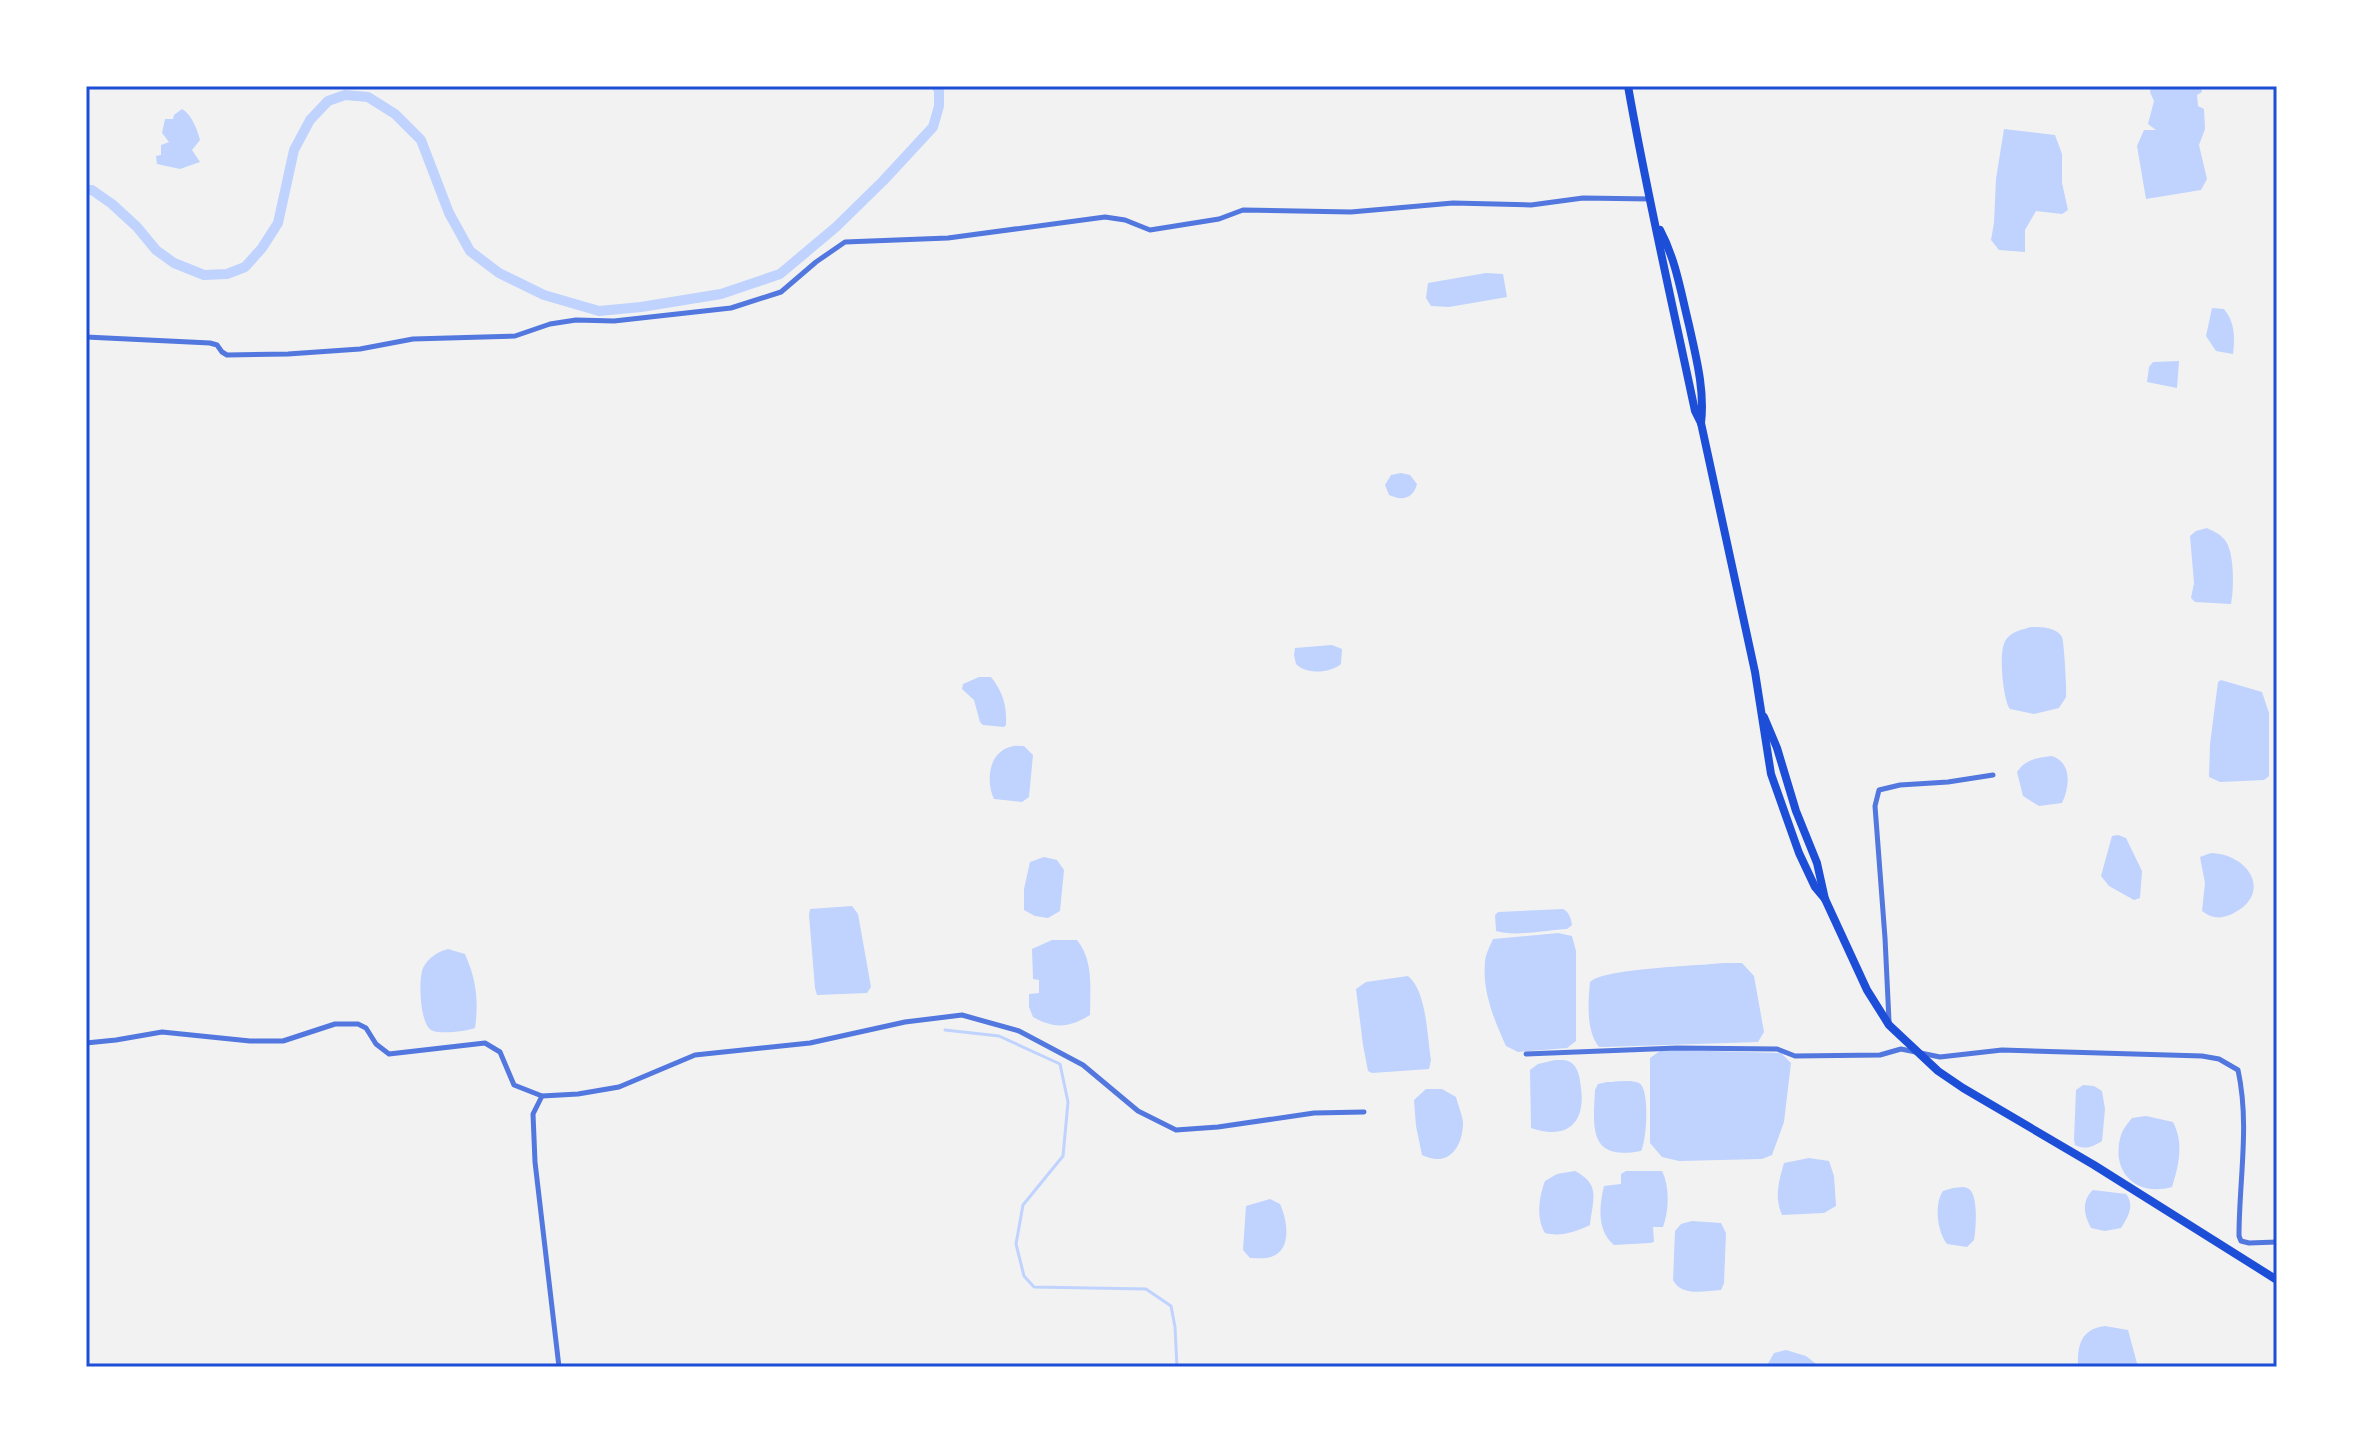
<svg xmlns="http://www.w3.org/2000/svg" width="2363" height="1453" viewBox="0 0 2363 1453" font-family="'Nunito Sans',sans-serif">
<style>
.water{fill:#bfd3fe}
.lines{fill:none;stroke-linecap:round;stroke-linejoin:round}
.stream{stroke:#bfd3fe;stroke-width:3}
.canal{stroke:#bfd3fe;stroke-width:10}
.minor{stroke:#5277de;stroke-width:5}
.primary{stroke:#1d4ed8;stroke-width:8}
.neatline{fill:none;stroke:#1d4ed8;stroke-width:3}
</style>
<rect width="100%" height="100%" fill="#f2f2f2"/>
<g class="water">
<path d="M2151,86H2201L2202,92L2197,95L2198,106L2204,109L2205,129L2199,145L2207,179L2201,190L2146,199L2137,146L2144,130H2156L2148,124L2154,101L2150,92Z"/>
<path d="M182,109C192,115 197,129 200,140L192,150L200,162L180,169L157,164L156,156L161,155V145L169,142L162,133L165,119H173L174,115Z"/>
<path d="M2004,129L2055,135L2062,154V183L2068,210L2062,214L2036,211L2025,230V252L1999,250L1991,240L1994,223L1996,179Z"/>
<path d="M1486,273L1503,274L1507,297L1449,307L1431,306L1426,298L1428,283Z"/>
<path d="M2212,308L2224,309C2235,322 2235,338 2233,354L2216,351L2206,336Z"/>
<path d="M2179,361L2177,388L2147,382L2149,367L2153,362Z"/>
<path d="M1401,473L1410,475L1417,484C1413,499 1402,501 1389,495L1385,485L1391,475Z"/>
<path d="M2207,528C2213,531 2220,534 2224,539C2235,550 2234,590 2231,604L2195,602L2191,598L2194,583L2190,536L2196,531Z"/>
<path d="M2031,627C2041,627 2056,627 2062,637C2064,642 2067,691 2066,697C2065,699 2060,706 2059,708L2034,714L2010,709C2003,700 1999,655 2004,644C2008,632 2021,630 2031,627Z"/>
<path d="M1332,645L1342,649L1341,664C1330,673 1307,675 1296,664L1294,655L1295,648Z"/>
<path d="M979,677H991C1003,692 1007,706 1006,725L1004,727L983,725L980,722L974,700L962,689L963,684Z"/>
<path d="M2221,680L2262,692L2269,713V776L2264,780L2220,782L2209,777L2210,744L2218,682Z"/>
<path d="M1024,746L1033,755L1029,797L1022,802L994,799C986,782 988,753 1010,747C1015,745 1019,746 1024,746Z"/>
<path d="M2052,756C2072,763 2070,786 2062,803L2039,806L2023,796L2017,772C2026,759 2036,758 2052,756Z"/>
<path d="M2118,835L2126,838L2142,871L2140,898L2134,900L2109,886L2101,876L2112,836Z"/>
<path d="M2211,853C2249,854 2274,894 2232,914C2220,919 2213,919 2202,911L2205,883L2200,857Z"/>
<path d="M1044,857L1057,860L1064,870L1060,911L1048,918L1035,916L1024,910V889L1030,862Z"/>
<path d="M852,906L858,914L871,987L867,993L817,995L815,988L809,915L810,909Z"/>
<path d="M1563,909C1569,912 1571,918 1572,925L1567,929C1547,930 1514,937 1496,931L1495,915L1498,912Z"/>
<path d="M1558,933L1572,936L1576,951V1041L1567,1048L1518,1052L1506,1046C1495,1022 1482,991 1485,963C1485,955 1490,946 1493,939Z"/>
<path d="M1052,940H1077C1094,961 1090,989 1090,1015C1069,1028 1055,1029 1033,1017L1029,1007V994L1039,993V980L1033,979L1032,949Z"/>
<path d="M448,949L465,954C476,979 479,1000 475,1028C468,1031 438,1035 431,1030C420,1023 418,980 423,968C428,958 437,952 448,949Z"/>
<path d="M1723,963H1742L1754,976L1764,1032L1758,1042L1604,1047H1599C1586,1031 1588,1002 1590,982C1605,968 1697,966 1723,963Z"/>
<path d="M1408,976C1427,991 1427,1037 1431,1060L1429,1069L1372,1073L1368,1071L1363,1045L1356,989L1366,982Z"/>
<path d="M1677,1050L1781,1053L1791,1063L1784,1122L1772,1155L1762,1159L1679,1161L1662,1157L1650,1143V1058L1660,1051Z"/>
<path d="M1555,1060C1562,1060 1568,1059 1573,1064C1579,1070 1580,1080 1581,1088C1586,1125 1565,1140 1531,1128L1530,1070L1538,1064Z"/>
<path d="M1607,1082C1615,1082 1631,1079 1639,1083C1650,1088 1647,1141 1641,1151C1589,1161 1593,1129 1595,1090L1598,1084Z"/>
<path d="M2083,1085L2094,1086L2102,1091L2105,1109L2102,1141C2092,1147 2086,1150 2075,1145L2074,1139L2076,1090Z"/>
<path d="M1426,1089H1442L1456,1097C1458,1105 1462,1114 1463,1122C1463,1148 1448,1168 1422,1155L1416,1126L1414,1100Z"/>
<path d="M2146,1116L2173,1122C2184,1143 2179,1165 2172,1187C2136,1197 2110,1172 2121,1135C2123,1129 2128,1123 2132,1118Z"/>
<path d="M1809,1158L1829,1161L1834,1176L1836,1206L1824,1213L1782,1215C1774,1197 1779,1180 1784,1163Z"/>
<path d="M1575,1171C1601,1185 1593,1198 1590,1225C1575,1232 1561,1237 1545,1233C1536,1218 1539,1197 1545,1181L1557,1174Z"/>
<path d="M1626,1171H1662C1670,1187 1669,1211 1663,1227H1653L1654,1242L1650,1243L1614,1245C1597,1231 1599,1206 1604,1186L1621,1184V1174Z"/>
<path d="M1953,1188C1958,1188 1963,1186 1967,1188C1979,1191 1976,1230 1974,1240L1967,1247L1947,1244C1937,1231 1934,1204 1943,1191Z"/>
<path d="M2093,1190L2126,1194C2135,1205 2128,1217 2121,1228L2105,1231L2091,1228C2084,1215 2081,1201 2093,1190Z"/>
<path d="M1270,1199L1280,1204C1287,1219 1293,1250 1271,1257C1265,1259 1257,1258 1250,1258L1243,1250L1246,1206Z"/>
<path d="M1692,1221L1721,1223L1726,1233L1724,1283L1721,1290C1704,1291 1682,1297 1673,1280L1675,1231L1681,1224Z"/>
<path d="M2105,1326L2128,1330L2138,1367H2078C2077,1345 2081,1329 2105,1326Z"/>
<path d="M1786,1350L1806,1356L1820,1367H1766L1774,1353Z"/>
</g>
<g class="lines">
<path class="stream" d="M945,1030L999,1036L1060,1064L1068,1102L1063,1156L1023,1205L1016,1244L1024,1276L1034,1287L1146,1289L1171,1306L1175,1327L1177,1367"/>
<path class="canal" d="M86,190H92L112,204L137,227L156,250L174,263L204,275L227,274L245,267L262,248L278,223L294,150L310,120L328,101L345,95L368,97L395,114L421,140L449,213L470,251L499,273L544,295L599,311L641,307L721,294L780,274L836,227L883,181L933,127L939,106V90L936,86"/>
<g class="minor">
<path d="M86,337L210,343L217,345L222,352L227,355L288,354L360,349L413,339L515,336L550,324L576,320L614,321L731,308L781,292L816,262L845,242L948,238L1105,217L1125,220L1150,230L1219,219L1243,210L1351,212L1453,203L1531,205L1583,198L1651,199"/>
<path d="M1889,1021L1885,938L1875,806L1879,790L1900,785L1948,782L1993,775"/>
<path d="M86,1043L116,1040L162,1032L250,1041H283L335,1024H358L366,1028L376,1044L389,1054L485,1043L500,1052L514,1085L542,1096"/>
<path d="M1526,1054L1677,1048L1777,1049L1795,1056L1880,1055L1901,1049L1940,1057L2002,1050L2202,1056L2219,1059L2238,1070C2250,1125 2239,1180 2239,1236L2241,1241L2249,1243L2277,1242"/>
<path d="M559,1367L535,1162L533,1114L542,1096L578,1094L619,1087L695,1055L810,1043L905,1022L962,1015L1019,1031L1083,1065L1138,1111L1176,1130L1218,1127L1314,1113L1364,1112"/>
</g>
<g class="primary">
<path d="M1628,86C1647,195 1672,302 1695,411L1701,423L1755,672L1771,774L1799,853L1815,887L1825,899"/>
<path d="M1660,230C1676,260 1681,293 1689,325C1696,357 1705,390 1701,423"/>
<path d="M1764,717L1777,748L1796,811L1817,863L1825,899L1867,990L1889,1025L1938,1071L1963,1088L2094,1165L2277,1280"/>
</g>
</g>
<rect width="2363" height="1453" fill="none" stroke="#ffffff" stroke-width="176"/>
<rect x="88" y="88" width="2187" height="1277" class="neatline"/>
</svg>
